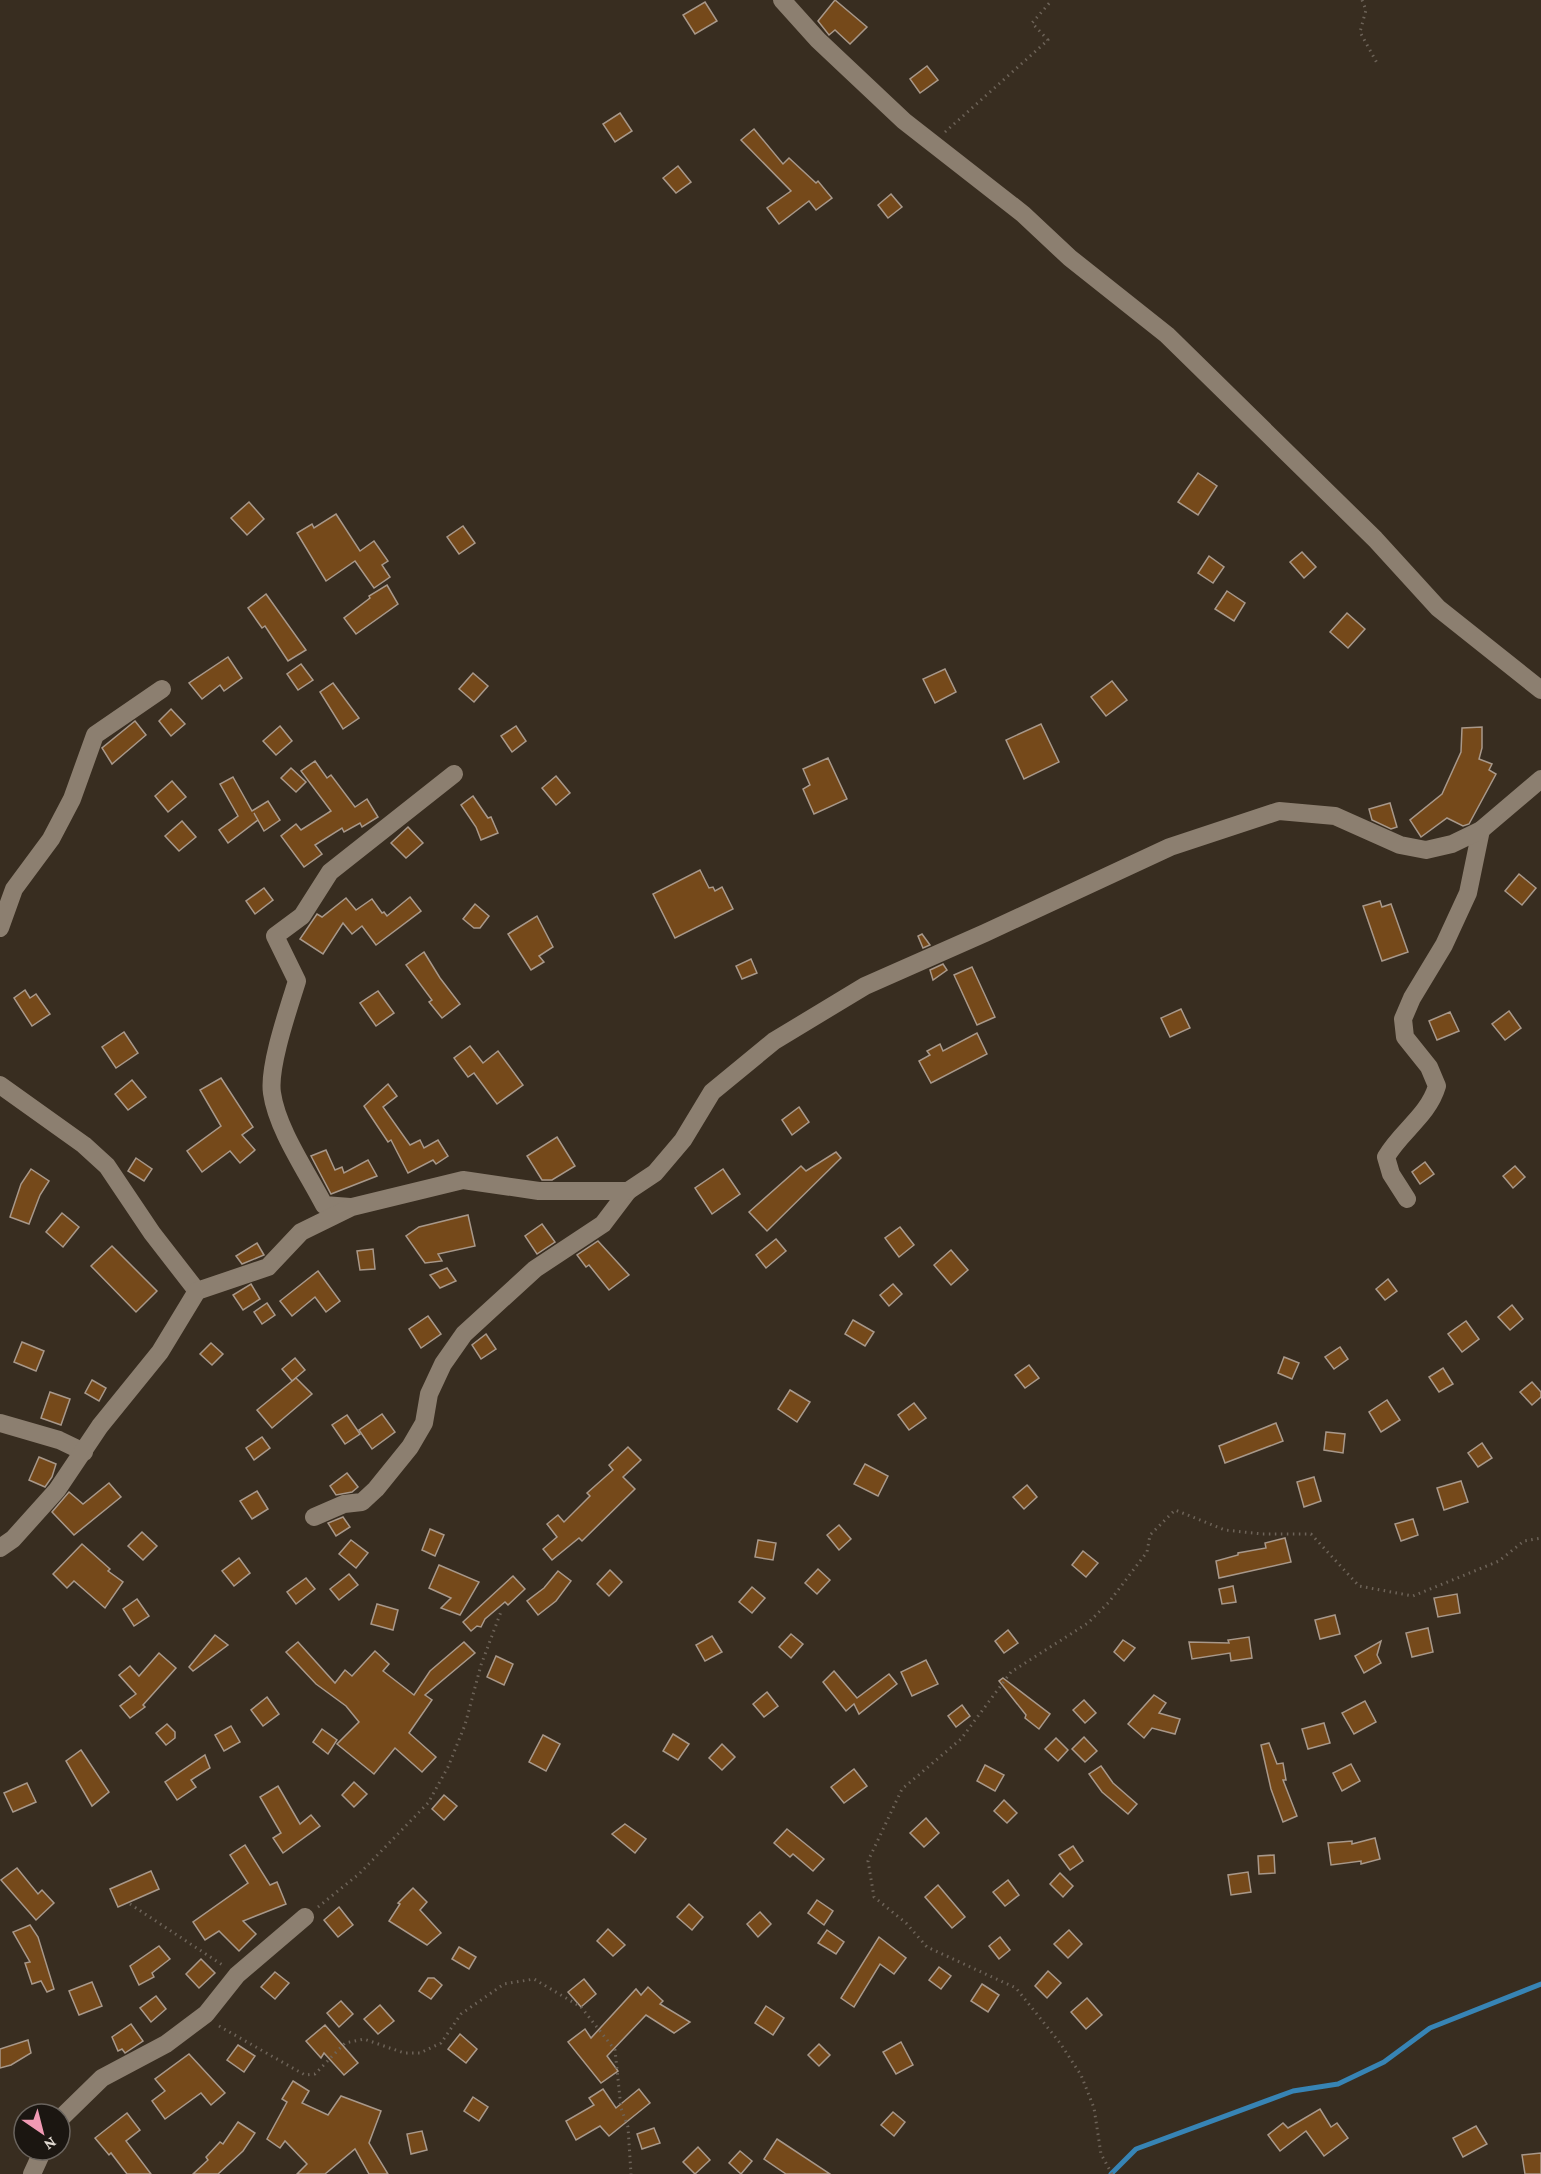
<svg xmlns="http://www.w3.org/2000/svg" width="1541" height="2174" viewBox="0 0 1541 2174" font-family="'Crimson Pro',serif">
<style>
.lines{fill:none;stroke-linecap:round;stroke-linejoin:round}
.stream{stroke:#3784b5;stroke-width:5}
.building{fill:#75491a;stroke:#a8988a;stroke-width:1.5}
.path{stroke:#6d6358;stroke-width:3;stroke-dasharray:1.5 4.5;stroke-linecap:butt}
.minor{stroke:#8c7f70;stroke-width:18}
</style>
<rect width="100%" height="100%" fill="#382d20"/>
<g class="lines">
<path class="stream" d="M1111,2174L1136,2149L1293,2091L1338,2084L1384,2062L1430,2028L1541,1984"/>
</g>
<g class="building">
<path d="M835,0L867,27L850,44L835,30L829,35L818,21Z"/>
<path d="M705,2L717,21L695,34L683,15Z"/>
<path d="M927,66L938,80L920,93L910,79Z"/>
<path d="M620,113L632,131L615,142L603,124Z"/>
<path d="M754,129L783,164L789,158L816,183L818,181L832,198L816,210L809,201L779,224L767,208L791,191L741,140Z"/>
<path d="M678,166L691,182L676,193L663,178Z"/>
<path d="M891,194L902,207L888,218L878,205Z"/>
<path d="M1198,473L1217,486L1198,515L1178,502Z"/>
<path d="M249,502L264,519L247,535L231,518Z"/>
<path d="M336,514L360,551L374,541L388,561L382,565L390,577L374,588L355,561L326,581L297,533L312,524L314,528Z"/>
<path d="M463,526L475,543L459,554L447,537Z"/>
<path d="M1302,552L1316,567L1304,578L1290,562Z"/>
<path d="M1209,556L1224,567L1213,583L1198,573Z"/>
<path d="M387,585L398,604L356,634L344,618L370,598L369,596Z"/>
<path d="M1227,591L1245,603L1234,621L1215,609Z"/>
<path d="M266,594L306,650L288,661L265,626L262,628L248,608Z"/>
<path d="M1347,613L1365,629L1348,648L1330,632Z"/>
<path d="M228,657L242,678L224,691L220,685L202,699L189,683Z"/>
<path d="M301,664L313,680L298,690L287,674Z"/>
<path d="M945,669L956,692L935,703L923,679Z"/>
<path d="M473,673L488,686L474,702L459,689Z"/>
<path d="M1112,681L1127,700L1106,716L1091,697Z"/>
<path d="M333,683L359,718L343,729L320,692Z"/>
<path d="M171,709L185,724L171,736L159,721Z"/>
<path d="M135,721L146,735L112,764L102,748Z"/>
<path d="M1041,724L1059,762L1024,779L1006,740Z"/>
<path d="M280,726L292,741L276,755L263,741Z"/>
<path d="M516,726L526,741L512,752L501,736Z"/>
<path d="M1482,727V748L1479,759L1492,764L1489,770L1496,774L1469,824L1463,826L1447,818L1421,837L1410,820L1442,794L1461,752L1462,728Z"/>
<path d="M828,758L847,799L814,814L803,789L810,785L803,769Z"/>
<path d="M315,761L327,778L331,775L355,807L367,799L378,817L362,827L360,823L344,832L342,828L315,845L322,854L304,867L281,836L296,824L301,830L331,811L301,771Z"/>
<path d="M291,768L306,782L296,792L281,778Z"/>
<path d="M556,776L570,793L556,805L542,788Z"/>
<path d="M233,777L252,811L268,801L280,820L264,831L254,813L258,820L228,843L219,830L238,816L220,784Z"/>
<path d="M172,781L186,797L168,812L155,796Z"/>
<path d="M473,796L488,818L491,817L498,833L481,840L476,827L461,805Z"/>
<path d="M1390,803L1397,827L1391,829L1372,820L1369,809Z"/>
<path d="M182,821L196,837L179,851L165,836Z"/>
<path d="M408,827L423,843L406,858L391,843Z"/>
<path d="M700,870L709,888L713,887L715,891L722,887L733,909L675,938L653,894Z"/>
<path d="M1519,874L1536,888L1522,905L1505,891Z"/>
<path d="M264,888L273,900L255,914L246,901Z"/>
<path d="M410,897L421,911L376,945L362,926L352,934L343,923L323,954L300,939L317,914L322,917L346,898L356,910L372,899L382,913L384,912L387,916Z"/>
<path d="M1380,901L1382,907L1391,904L1408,952L1382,961L1363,906Z"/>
<path d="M475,904L489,916L480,928H474L463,919Z"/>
<path d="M537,916L553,947L539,956L544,962L531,970L508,934Z"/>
<path d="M922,934L930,945L923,948L918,936Z"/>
<path d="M424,952L440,978L460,1004L442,1018L429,1002L432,1000L406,965Z"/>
<path d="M751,959L757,973L742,979L736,966Z"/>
<path d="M943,964L947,970L933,980L930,970Z"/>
<path d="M972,967L995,1017L977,1025L954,975Z"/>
<path d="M25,990L30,998L36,994L50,1014L32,1026L14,998Z"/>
<path d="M378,991L394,1013L376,1026L360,1003Z"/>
<path d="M1181,1009L1190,1028L1170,1037L1161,1018Z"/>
<path d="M1509,1011L1521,1028L1505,1040L1492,1024Z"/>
<path d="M1450,1012L1459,1031L1437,1040L1429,1021Z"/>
<path d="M124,1032L138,1053L116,1068L102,1047Z"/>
<path d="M977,1033L987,1054L931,1083L919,1061L930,1055L927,1051L940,1044L943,1051Z"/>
<path d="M470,1046L483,1063L498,1051L523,1085L497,1104L474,1073L468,1077L454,1058Z"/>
<path d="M221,1078L253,1127L242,1135L255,1150L240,1163L230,1151L202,1172L187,1151L221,1126L200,1090Z"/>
<path d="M132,1080L146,1097L128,1110L115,1094Z"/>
<path d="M388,1084L397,1096L383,1107L410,1145L420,1140L424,1148L438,1140L448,1156L436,1164L433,1160L408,1173L391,1140L388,1142L364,1106Z"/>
<path d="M799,1107L809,1122L792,1135L782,1120Z"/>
<path d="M557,1137L575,1166L552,1180H542L527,1156Z"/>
<path d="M326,1150L335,1170L342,1167L344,1173L368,1160L377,1176L331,1194L311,1156Z"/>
<path d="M836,1152L841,1158L767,1231L749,1212L801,1166L806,1171Z"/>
<path d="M136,1158L152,1169L144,1181L128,1171Z"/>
<path d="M1425,1162L1434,1174L1420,1184L1412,1172Z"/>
<path d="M1515,1166L1525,1177L1513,1188L1503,1176Z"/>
<path d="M31,1169L49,1181L40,1195L29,1224L10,1217L21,1184Z"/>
<path d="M723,1169L740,1194L712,1214L695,1188Z"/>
<path d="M62,1213L79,1227L63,1247L46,1232Z"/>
<path d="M468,1215L475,1246L438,1254L442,1261L425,1263L406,1236L419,1227Z"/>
<path d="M542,1224L555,1242L537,1254L525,1236Z"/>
<path d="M900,1227L914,1245L899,1257L885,1238Z"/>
<path d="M776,1239L786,1251L766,1268L756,1255Z"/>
<path d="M598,1241L629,1275L609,1290L589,1265L586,1267L577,1255Z"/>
<path d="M257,1243L264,1255L242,1264L236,1256Z"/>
<path d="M112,1246L157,1291L136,1312L91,1266Z"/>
<path d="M373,1249L375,1269L360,1270L357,1251Z"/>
<path d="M951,1250L968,1270L951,1285L934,1265Z"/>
<path d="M447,1268L456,1281L440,1288L430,1275Z"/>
<path d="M318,1271L340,1301L326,1312L315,1297L292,1316L280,1301Z"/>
<path d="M1388,1279L1397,1291L1385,1300L1376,1289Z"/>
<path d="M251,1284L260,1299L243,1310L233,1295Z"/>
<path d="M893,1284L902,1294L889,1306L880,1295Z"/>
<path d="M267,1303L275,1315L262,1324L254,1312Z"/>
<path d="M1512,1305L1523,1319L1510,1330L1498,1317Z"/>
<path d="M428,1316L441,1334L421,1348L409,1329Z"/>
<path d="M853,1320L874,1332L865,1346L845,1334Z"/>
<path d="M1466,1321L1479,1339L1462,1352L1448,1334Z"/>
<path d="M486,1334L496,1349L481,1359L472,1345Z"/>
<path d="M22,1342L44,1351L36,1371L14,1362Z"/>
<path d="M211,1343L223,1354L212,1365L200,1354Z"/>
<path d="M1340,1347L1348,1359L1334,1369L1325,1357Z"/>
<path d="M1284,1357L1299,1363L1292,1379L1278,1373Z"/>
<path d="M295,1358L305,1370L292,1381L282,1369Z"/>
<path d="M1029,1365L1039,1378L1025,1388L1015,1375Z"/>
<path d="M1443,1368L1453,1384L1439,1392L1429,1377Z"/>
<path d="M296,1378L312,1394L272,1428L257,1410Z"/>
<path d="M92,1380L106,1388L99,1401L85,1393Z"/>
<path d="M1532,1382L1541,1392V1397L1532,1405L1520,1392Z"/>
<path d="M790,1390L810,1402L797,1422L778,1409Z"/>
<path d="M50,1392L70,1399L61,1425L41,1418Z"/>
<path d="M1387,1400L1400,1420L1381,1432L1369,1412Z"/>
<path d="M914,1403L926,1418L909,1430L898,1415Z"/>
<path d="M382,1414L395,1432L372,1449L359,1430Z"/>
<path d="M347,1415L360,1434L345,1444L332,1425Z"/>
<path d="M1276,1423L1283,1441L1225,1463L1219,1446Z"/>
<path d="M1326,1432L1345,1434L1343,1453L1324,1450Z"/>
<path d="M262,1437L270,1448L254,1460L246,1448Z"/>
<path d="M1482,1443L1492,1458L1478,1467L1468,1453Z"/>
<path d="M628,1447L641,1460L623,1477L635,1489L582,1541L579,1538L552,1560L543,1549L557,1537L547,1524L558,1515L564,1522L590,1496L587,1493L613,1470L609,1465Z"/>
<path d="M39,1457L56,1464L52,1477L45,1487L29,1480Z"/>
<path d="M865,1464L888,1476L878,1496L854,1484Z"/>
<path d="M347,1473L358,1487L352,1492L336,1495L330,1486Z"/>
<path d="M1314,1477L1321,1501L1304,1507L1297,1482Z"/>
<path d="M1461,1481L1468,1502L1444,1510L1437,1488Z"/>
<path d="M109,1483L121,1497L74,1535L52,1512L69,1492L83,1504Z"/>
<path d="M1027,1485L1037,1497L1024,1509L1013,1497Z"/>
<path d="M257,1491L268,1509L252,1519L240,1501Z"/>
<path d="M343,1517L350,1527L336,1536L328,1523Z"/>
<path d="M1413,1519L1418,1535L1401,1541L1395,1524Z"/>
<path d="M839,1525L851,1539L839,1550L827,1535Z"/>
<path d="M430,1529L444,1535L435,1556L422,1550Z"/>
<path d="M142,1532L157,1546L143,1560L128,1546Z"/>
<path d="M1285,1538L1291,1562L1219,1578L1216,1561L1238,1555V1553L1266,1548L1265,1543Z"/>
<path d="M351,1540L368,1553L356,1568L339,1554Z"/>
<path d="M758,1540L776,1543L773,1560L755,1557Z"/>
<path d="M82,1544L110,1569L108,1571L123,1582L105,1608L74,1581L67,1588L53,1574Z"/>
<path d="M1083,1551L1098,1563L1086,1577L1072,1565Z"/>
<path d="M239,1558L250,1573L234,1586L222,1571Z"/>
<path d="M439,1565L479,1582L460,1615L441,1608L451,1598L429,1588Z"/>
<path d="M818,1569L830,1580L817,1594L805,1583Z"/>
<path d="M610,1570L622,1582L609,1596L597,1584Z"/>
<path d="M558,1571L571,1581L556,1601L538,1615L527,1601L544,1588Z"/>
<path d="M349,1574L358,1585L339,1600L330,1589Z"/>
<path d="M513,1576L525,1589L508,1605L505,1602L485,1619L481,1627L477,1626L471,1631L463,1622Z"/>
<path d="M306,1578L315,1589L296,1604L287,1592Z"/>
<path d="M1233,1586L1236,1602L1222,1604L1219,1589Z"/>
<path d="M752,1587L765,1598L752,1613L739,1602Z"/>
<path d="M1457,1594L1460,1613L1438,1617L1434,1598Z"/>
<path d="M137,1599L149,1616L134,1626L123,1609Z"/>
<path d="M377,1604L398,1610L393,1630L371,1624Z"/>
<path d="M1335,1615L1340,1634L1320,1639L1315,1620Z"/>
<path d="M1428,1628L1433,1652L1412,1657L1406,1633Z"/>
<path d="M1008,1630L1018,1643L1004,1653L995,1641Z"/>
<path d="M791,1634L803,1644L791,1658L779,1647Z"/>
<path d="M215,1635L228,1645L193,1671L189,1667Z"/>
<path d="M712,1636L722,1652L705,1661L696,1645Z"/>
<path d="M1249,1637L1252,1658L1231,1661L1230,1653L1192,1659L1189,1642L1229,1643L1228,1640Z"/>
<path d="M1123,1640L1135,1648L1124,1661L1114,1652Z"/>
<path d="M1381,1641L1377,1655L1381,1663L1364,1673L1355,1656Z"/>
<path d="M298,1642L335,1683L345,1670L352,1676L375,1651L389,1664L383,1671L414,1695L430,1671L464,1642L475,1653L425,1695L432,1700L409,1733L436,1757L422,1772L395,1748L374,1774L337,1744L359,1722L346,1706L316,1684L286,1652Z"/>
<path d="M159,1653L176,1668L143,1705L145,1707L130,1718L120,1706L136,1694L119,1675L130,1666L139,1676Z"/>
<path d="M496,1656L513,1664L504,1685L487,1677Z"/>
<path d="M926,1660L938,1684L912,1696L901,1672Z"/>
<path d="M834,1671L857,1698L889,1674L897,1684L859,1714L854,1704L846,1711L823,1682Z"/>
<path d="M1003,1678L1050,1714L1039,1729L1025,1718L1026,1715L999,1681Z"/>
<path d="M767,1692L778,1706L764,1717L753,1704Z"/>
<path d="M1154,1695L1166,1703L1159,1713L1180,1719L1175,1734L1152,1728L1144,1738L1128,1724Z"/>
<path d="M267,1697L279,1714L263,1726L251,1710Z"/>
<path d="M1084,1700L1096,1713L1085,1723L1073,1710Z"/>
<path d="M1365,1701L1376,1722L1354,1734L1342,1713Z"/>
<path d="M962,1705L970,1716L956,1727L948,1716Z"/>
<path d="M1324,1723L1330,1743L1308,1749L1302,1729Z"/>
<path d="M167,1724L175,1732V1738L166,1745L156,1733Z"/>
<path d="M231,1726L240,1742L224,1751L215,1735Z"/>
<path d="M322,1729L337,1740L328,1754L313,1742Z"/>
<path d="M673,1734L689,1744L678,1760L663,1751Z"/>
<path d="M543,1735L560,1744L546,1771L529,1762Z"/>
<path d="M1084,1737L1097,1751L1085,1762L1072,1749Z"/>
<path d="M1056,1738L1068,1750L1058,1761L1045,1749Z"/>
<path d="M1269,1743L1277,1764L1283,1763L1286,1780H1283L1297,1816L1283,1822L1271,1789L1261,1745Z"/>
<path d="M722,1744L735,1757L722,1770L709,1758Z"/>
<path d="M81,1750L109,1792L92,1806L66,1761Z"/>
<path d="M205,1755L210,1768L191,1780L196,1787L177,1800L165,1782Z"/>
<path d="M1351,1764L1360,1781L1342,1791L1333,1773Z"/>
<path d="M985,1765L1004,1775L995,1791L977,1781Z"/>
<path d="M1101,1766L1113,1783L1137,1804L1128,1814L1102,1792L1089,1774Z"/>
<path d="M854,1769L867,1786L844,1803L831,1787Z"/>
<path d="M354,1782L367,1794L354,1807L342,1795Z"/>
<path d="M27,1783L36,1802L13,1812L4,1793Z"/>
<path d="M278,1786L300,1824L311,1815L320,1826L283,1853L273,1838L281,1833L260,1797Z"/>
<path d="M444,1795L457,1806L444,1820L432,1809Z"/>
<path d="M1004,1800L1017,1813L1007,1823L994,1811Z"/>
<path d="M926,1818L939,1833L924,1847L910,1833Z"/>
<path d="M625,1824L646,1839L635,1853L612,1834Z"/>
<path d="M787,1829L824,1859L813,1871L793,1854L790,1857L774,1843Z"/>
<path d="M1375,1838L1380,1859L1361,1864V1861L1331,1865L1328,1843L1352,1841V1844Z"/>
<path d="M245,1845L270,1885L277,1882L286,1904L243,1921L256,1934L239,1951L219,1931L205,1940L193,1922L248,1883L230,1855Z"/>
<path d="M1073,1846L1083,1861L1070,1870L1059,1855Z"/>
<path d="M1274,1855L1275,1873L1259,1874L1258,1856Z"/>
<path d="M17,1868L38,1894L42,1890L54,1903L36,1920L1,1880Z"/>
<path d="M151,1871L159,1889L118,1907L110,1889Z"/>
<path d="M1248,1872L1251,1892L1231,1895L1228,1875Z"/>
<path d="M1060,1873L1073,1886L1063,1897L1050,1884Z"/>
<path d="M1008,1880L1019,1895L1005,1906L993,1892Z"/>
<path d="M938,1885L965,1917L952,1928L925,1897Z"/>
<path d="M413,1888L427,1902L420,1910L441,1933L427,1945L389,1921L400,1904L398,1903Z"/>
<path d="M817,1900L833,1911L824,1925L808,1913Z"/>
<path d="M689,1904L703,1917L692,1930L677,1917Z"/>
<path d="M339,1907L353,1925L338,1937L324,1920Z"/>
<path d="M760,1912L771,1924L758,1937L747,1924Z"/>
<path d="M30,1925L38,1937L54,1989L47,1992L41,1981L32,1984L25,1963L30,1962L13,1932Z"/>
<path d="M608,1929L625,1945L613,1956L597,1941Z"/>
<path d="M827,1930L844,1942L836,1954L818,1943Z"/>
<path d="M1069,1930L1082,1944L1068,1958L1054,1944Z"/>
<path d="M879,1937L906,1958L894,1974L880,1964L854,2007L841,1998Z"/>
<path d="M1000,1937L1010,1950L999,1959L989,1946Z"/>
<path d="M159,1946L170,1959L152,1973L154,1977L139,1985L130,1966Z"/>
<path d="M459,1947L476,1957L469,1969L452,1959Z"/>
<path d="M201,1959L215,1973L199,1988L186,1974Z"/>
<path d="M939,1967L951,1976L941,1989L929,1980Z"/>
<path d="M1048,1971L1061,1983L1047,1998L1035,1986Z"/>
<path d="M275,1972L289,1983L275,1999L261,1987Z"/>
<path d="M428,1978H434L442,1985L431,1999L419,1991Z"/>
<path d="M584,1979L596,1994L581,2007L568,1992Z"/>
<path d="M92,1982L102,2006L79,2015L69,1991Z"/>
<path d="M982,1984L999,1995L988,2012L971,2001Z"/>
<path d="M648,1987L663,2001L660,2004L690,2022L674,2033L646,2015L607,2056L618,2071L601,2083L568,2042L585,2029L591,2038L636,1989L641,1995Z"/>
<path d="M156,1996L166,2009L151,2022L140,2008Z"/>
<path d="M1087,1998L1102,2015L1086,2029L1071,2012Z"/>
<path d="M341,2001L353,2014L339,2027L327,2013Z"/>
<path d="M380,2005L394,2021L378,2034L364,2019Z"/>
<path d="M766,2006L784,2018L773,2035L755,2023Z"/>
<path d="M131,2024L143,2041L125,2053L122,2049L118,2051L112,2037Z"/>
<path d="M325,2025L358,2063L344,2075L324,2053L321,2058L306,2041Z"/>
<path d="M460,2034L477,2049L466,2063L448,2049Z"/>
<path d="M28,2040L31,2053L11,2065L0,2068V2049Z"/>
<path d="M901,2042L913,2065L896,2074L883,2052Z"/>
<path d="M819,2044L830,2055L819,2066L808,2055Z"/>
<path d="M238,2045L255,2056L244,2072L227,2060Z"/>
<path d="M189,2054L225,2093L211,2105L201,2093L165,2119L152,2101L165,2091L155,2079Z"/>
<path d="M293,2081L309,2091L302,2103L328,2115L341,2096L381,2111L369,2143L388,2174H369L355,2149L325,2174H297L307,2164L285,2141L280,2148L267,2139L287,2102L282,2099Z"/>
<path d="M603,2089L616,2108L639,2089L650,2103L609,2136L600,2126L576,2140L566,2121L594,2105L589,2098Z"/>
<path d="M473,2097L488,2107L479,2121L464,2111Z"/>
<path d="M1320,2109L1331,2127L1337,2123L1348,2138L1324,2156L1306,2131L1280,2151L1268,2135L1283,2123L1288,2128Z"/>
<path d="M893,2112L905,2122L894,2136L881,2125Z"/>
<path d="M127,2113L140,2130L126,2141L151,2174H127L111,2153L109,2155L95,2138Z"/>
<path d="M238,2122L255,2133L243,2151L218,2174H193L208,2160L206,2157L220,2142L223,2144Z"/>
<path d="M1476,2126L1487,2144L1463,2157L1453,2138Z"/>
<path d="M654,2128L660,2143L642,2149L637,2134Z"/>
<path d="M422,2131L427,2150L411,2154L407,2134Z"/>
<path d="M777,2139L830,2174H786L764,2159Z"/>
<path d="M698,2147L710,2160L695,2174L683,2162Z"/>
<path d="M740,2151L752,2161L741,2174L729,2163Z"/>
<path d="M1541,2153V2174H1525L1522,2155Z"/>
</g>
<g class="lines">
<g class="path">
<path d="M1362,0L1366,10L1360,32L1377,63"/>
<path d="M945,132L1048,40L1032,23L1052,0"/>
<path d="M130,1904L224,1966"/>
<path d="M318,1907L359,1874L428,1803L448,1767L465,1725L481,1665L502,1609"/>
<path d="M219,2026L305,2075L315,2074L345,2043L364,2039L404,2053H420L441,2043L461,2014L504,1984L534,1979L581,2007L615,2050L621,2108L628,2127L631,2174"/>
<path d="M1112,2174L1101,2154L1094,2108L1081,2075L1060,2043L1016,1988L927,1947L906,1923L874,1897L868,1861L902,1789L961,1739L1011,1672L1088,1623L1109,1602L1147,1552L1150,1535L1175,1510L1225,1530L1262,1534H1311L1359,1586L1413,1596L1499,1561L1524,1541L1541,1538"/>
</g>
<g class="minor">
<path d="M782,0L818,40L904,121L1023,214L1070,258L1167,335L1375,539L1438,608L1541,690"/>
<path d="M0,928L14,889L51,839L72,799L95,735L162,689"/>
<path d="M0,1085L84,1145L107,1166L152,1233L197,1291"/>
<path d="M1407,1199L1391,1174L1386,1157C1401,1131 1428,1116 1437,1086L1429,1067L1405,1037L1403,1019L1412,998L1444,945L1468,893L1481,830"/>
<path d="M350,1207L324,1205C307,1172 277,1129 272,1093C268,1067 289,1007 297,981L275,936L302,916L330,872L454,774"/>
<path d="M0,1423L59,1440L84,1452"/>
<path d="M314,1517L344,1504L362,1502L376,1489L410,1447L424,1423L429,1394L443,1364L464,1334L535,1269L603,1224L628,1191"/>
<path d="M0,1548L13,1539L57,1490L100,1426L160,1352L197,1291L268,1267L301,1232L352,1207L463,1180L539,1191H628L655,1173L683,1140L712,1092L774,1041L865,986L985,933L1170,847L1279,811L1335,816L1400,845L1426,850L1452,844L1481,830L1541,779"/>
<path d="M60,2119L102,2078L166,2044L206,2014L237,1975L305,1917"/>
<path d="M32,2174L43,2150"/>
</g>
</g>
<g transform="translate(42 2132) rotate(145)"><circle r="28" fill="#1b1611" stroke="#6a645e" stroke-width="1.5"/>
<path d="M0-4.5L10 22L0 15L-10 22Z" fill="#f19ab4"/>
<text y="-9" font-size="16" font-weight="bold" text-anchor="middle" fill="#e1dad2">N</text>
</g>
</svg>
